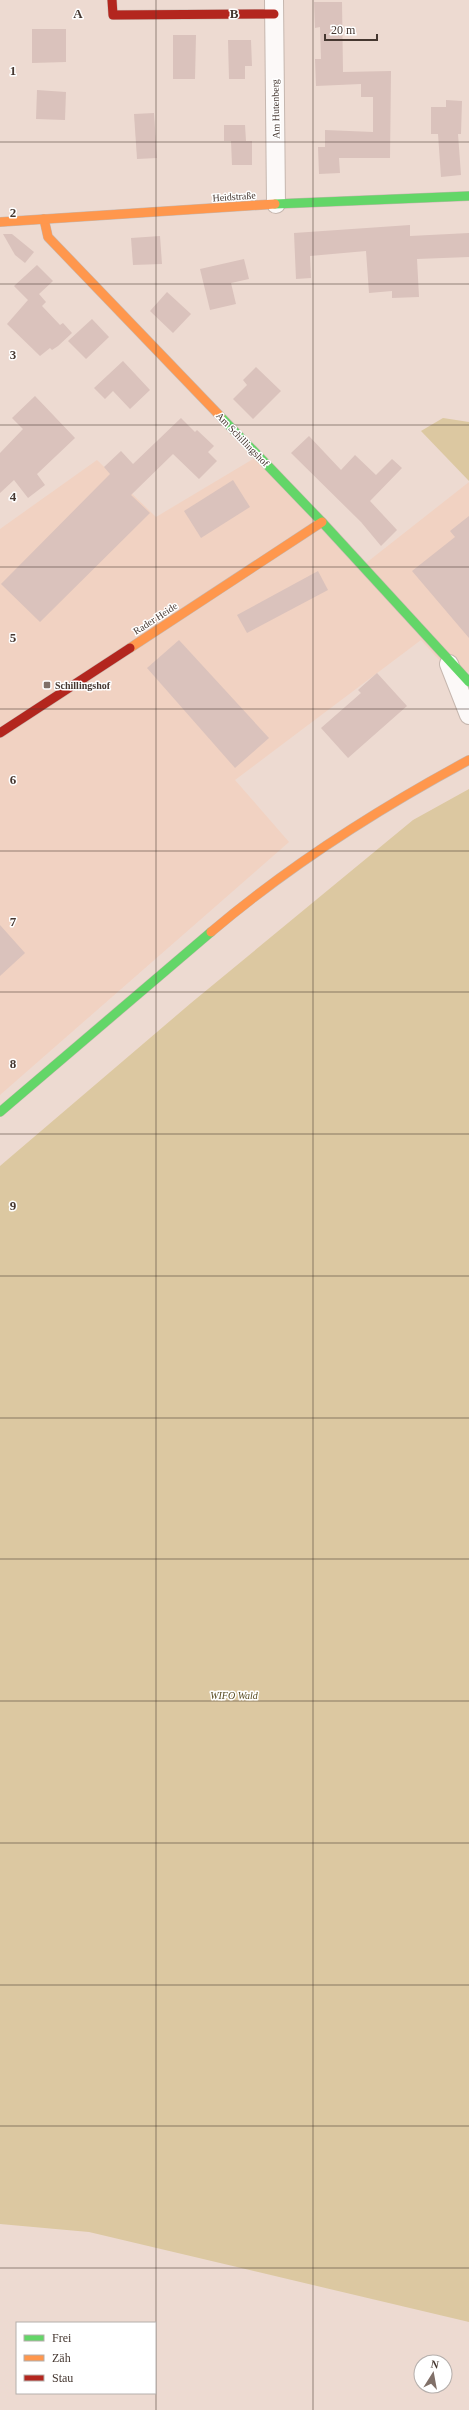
<svg xmlns="http://www.w3.org/2000/svg" width="469" height="2410" viewBox="0 0 469 2410" font-family="'Times New Roman',serif">
<style>
.built{fill:#f1d2c2}
.green{fill:#dcc8a1}
.building{fill:#dac2bc}
.lines{fill:none;stroke-linecap:round;stroke-linejoin:round}
.street-casing{stroke:#c6b7af;stroke-width:20}
.fast-casing{stroke:#c6b7af;stroke-width:10}
.slow-casing{stroke:#c6b7af;stroke-width:10}
.jam-casing{stroke:#c6b7af;stroke-width:10}
.street{stroke:#fcf9f8;stroke-width:18}
.fast{stroke:#63d668;stroke-width:9}
.slow{stroke:#ff974d;stroke-width:9}
.jam{stroke:#b3261e;stroke-width:9}
.grid{fill:none;stroke:#453730;stroke-width:1;stroke-opacity:0.55}
.poi-dot{fill:#807068;stroke:#fff;stroke-width:1.5}
.labels{text-anchor:middle;stroke-width:3;stroke-linejoin:round;paint-order:stroke}
.street-label{font-size:10px;fill:#453730;stroke:#fff}
.poi-label{font-size:10px;font-weight:bold;fill:#453730;stroke:#fff;text-anchor:start}
.park-label{font-size:10px;font-style:italic;fill:#5a4d23;stroke:#fff}
.grid-label{font-size:13px;text-anchor:middle;font-weight:bold;fill:#453730;stroke:#fff;stroke-width:3;stroke-linejoin:round;paint-order:stroke}
</style>
<rect width="100%" height="100%" fill="#eddad1"/>
<path class="built" d="M263,453L366,563L469,482V672L442,663L421,640L235,780L289,842L0,1095V529L97,460L156,517Z"/>
<g class="green">
<path d="M443,418L469,422V481L421,431Z"/>
<path d="M469,789V2322L89,2232L0,2224V1166L191,1003L413,820Z"/>
</g>
<g class="building">
<path d="M314,2H342L343,72L391,71L390,158H339L340,173L319,174L318,147H325V130L373,132V97H361V84L316,86L315,59H321L320,27L315,28Z"/>
<path d="M32,29H66V62L32,63Z"/>
<path d="M173,35H196L195,79H173Z"/>
<path d="M228,40H251L252,66H245V79H229Z"/>
<path d="M37,90L66,92L65,120L36,119Z"/>
<path d="M446,100L462,101L461,134H458L461,175L441,177L438,134H431V107H446Z"/>
<path d="M154,113L157,158L137,159L134,114Z"/>
<path d="M224,125H245L246,141H252V165H232L231,141H224Z"/>
<path d="M410,225V236L469,233V257L417,259L419,297L392,298V291L369,293L366,251L310,256L311,278L296,279L294,233Z"/>
<path d="M3,234H12L34,252L25,263L15,255Z"/>
<path d="M160,236L162,264L133,265L131,238Z"/>
<path d="M244,259L249,279L231,283L236,304L210,310L200,269Z"/>
<path d="M37,265L53,281L39,294L46,302L42,306L60,325L63,323L72,333L58,346L52,350L50,348L40,356L7,324L28,300L14,286Z"/>
<path d="M167,292L191,314L173,333L150,311Z"/>
<path d="M92,319L109,337L86,359L68,341Z"/>
<path d="M123,361L150,390L130,409L113,391L105,399L94,388Z"/>
<path d="M256,367L281,391L253,419L233,399L247,385L243,380Z"/>
<path d="M35,396L75,438L37,474L45,485L28,498L14,480L0,493V453L23,429L12,418Z"/>
<path d="M181,418L195,432L197,430L214,446L208,452L217,461L199,479L173,454L131,495L150,513L40,622L1,584L110,474L104,467L121,451L133,464Z"/>
<path d="M309,436L341,470L355,455L376,475L392,459L402,468L370,501L397,530L381,546L361,522L291,453Z"/>
<path d="M233,480L250,507L201,538L184,511Z"/>
<path d="M469,516V638L412,571L455,537L450,531Z"/>
<path d="M318,571L328,590L247,633L237,615Z"/>
<path d="M179,640L269,738L235,768L147,668Z"/>
<path d="M377,673L407,706L348,758L321,728L361,693L358,690Z"/>
<path d="M0,925L25,953L0,976Z"/>
</g>
<g class="lines">
<g class="street-casing">
<g id="street">
<path d="M274,0L276,204"/>
<path d="M449,664L469,715"/>
</g>
</g>
<g class="fast-casing">
<g id="fast">
<path d="M275,204L469,196"/>
<path d="M220,416L322,522L469,682"/>
<path d="M0,1112L211,932"/>
</g>
</g>
<g class="slow-casing">
<g id="slow">
<path d="M44,219L48,237L220,416"/>
<path d="M0,222L275,204"/>
<path d="M130,648L322,522"/>
<path d="M211,932C290,865 378,809 469,760"/>
</g>
</g>
<g class="jam-casing">
<g id="jam">
<path d="M112,0L113,15L274,14"/>
<path d="M0,733L130,648"/>
</g>
</g>
<use href="#street" class="street"/>
<use href="#fast" class="fast"/>
<use href="#slow" class="slow"/>
<use href="#jam" class="jam"/>
</g>
<path class="grid" d="M156,0V2410M313,0V2410M0,142H469M0,284H469M0,425H469M0,567H469M0,709H469M0,851H469M0,992H469M0,1134H469M0,1276H469M0,1418H469M0,1559H469M0,1701H469M0,1843H469M0,1985H469M0,2126H469M0,2268H469"/>
<rect class="poi-dot" x="43" y="681" width="8" height="8" rx="2"/>
<g class="labels">
<g class="street-label">
<text transform="translate(275 109) rotate(-91)" y="4">Am Hutenberg</text>
<text transform="translate(234 196) rotate(-4)" y="4">Heidstraße</text>
<text transform="translate(243 439) rotate(46)" y="4">Am Schillingshof</text>
<text transform="translate(155 618) rotate(-33)" y="4">Rader Heide</text>
</g>
<g class="poi-label">
<text x="55" y="689">Schillingshof</text>
</g>
<g class="park-label">
<text x="234" y="1699">WIFO Wald</text>
</g>
</g>
<g class="grid-label">
<text x="78" y="18">A</text>
<text x="234" y="18">B</text>
<text x="13" y="75">1</text>
<text x="13" y="217">2</text>
<text x="13" y="359">3</text>
<text x="13" y="501">4</text>
<text x="13" y="642">5</text>
<text x="13" y="784">6</text>
<text x="13" y="926">7</text>
<text x="13" y="1068">8</text>
<text x="13" y="1210">9</text>
</g>
<rect x="16" y="2322" width="140" height="72" fill="#ffffff" stroke="#b5afac"/>
<rect x="24" y="2335" width="20" height="6" fill="#63d668" stroke="#b5afac"/>
<text x="52" y="2342" font-size="12" fill="#453730">Frei</text>
<rect x="24" y="2355" width="20" height="6" fill="#ff974d" stroke="#b5afac"/>
<text x="52" y="2362" font-size="12" fill="#453730">Zäh</text>
<rect x="24" y="2375" width="20" height="6" fill="#b3261e" stroke="#b5afac"/>
<text x="52" y="2382" font-size="12" fill="#453730">Stau</text>
<g transform="translate(433 2374) rotate(11)"><circle r="19" fill="#ffffff" stroke="#b5afac"/>
<path d="M0-3L7 15L0 10L-7 15Z" fill="#807068"/>
<text y="-6" font-size="11" font-weight="bold" text-anchor="middle" fill="#453730">N</text>
</g>
<path d="M325 34v6h52v-6" fill="none" stroke="#453730" stroke-width="2"/>
<text x="331" y="34" font-size="12" fill="#453730" stroke="#ffffff" stroke-width="3" paint-order="stroke">20 m</text>
</svg>
